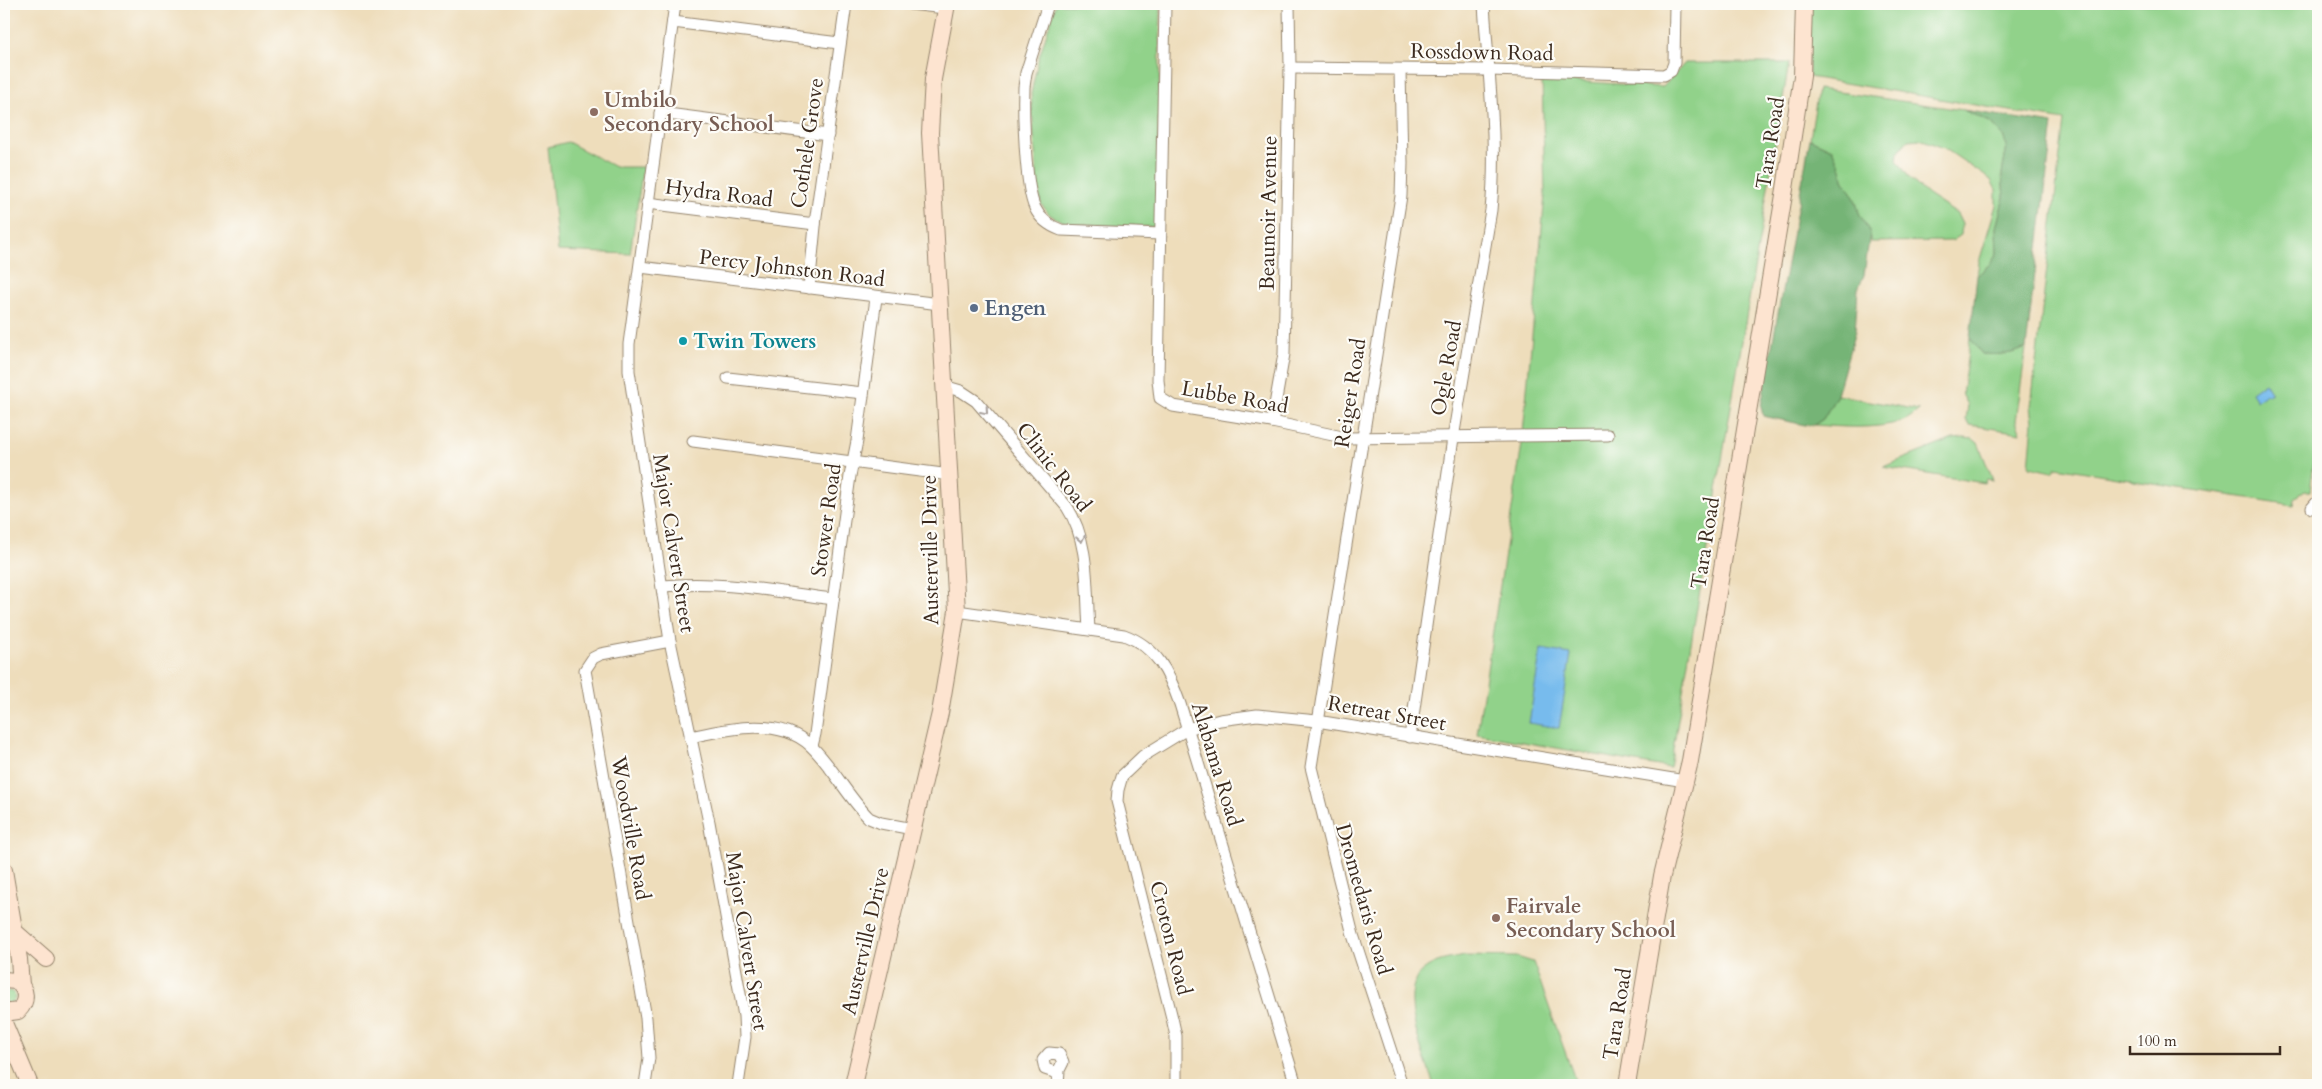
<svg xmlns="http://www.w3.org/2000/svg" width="2322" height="1089" viewBox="0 0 2322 1089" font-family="Cardo,serif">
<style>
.green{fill:#91d28a;stroke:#667e54}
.forest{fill:#74b476;stroke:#586f4a}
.water{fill:#77bbed;stroke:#597286}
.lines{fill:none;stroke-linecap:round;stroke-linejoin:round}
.street-casing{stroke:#94846c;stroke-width:13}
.secondary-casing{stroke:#94846c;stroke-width:18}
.street{stroke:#fff;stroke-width:11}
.secondary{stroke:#fde4d0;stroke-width:16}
.oneway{stroke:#a79f9a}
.education-dot{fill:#8d6e63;stroke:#fdfcf7;stroke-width:2}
.service-dot{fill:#5c6f8a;stroke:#fdfcf7;stroke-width:2}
.culture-dot{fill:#0f9aa8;stroke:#fdfcf7;stroke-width:2}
.labels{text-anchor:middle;stroke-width:4.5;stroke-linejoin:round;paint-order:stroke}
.street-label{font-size:21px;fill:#3b2a1e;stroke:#fdfcf7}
.education-label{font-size:21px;font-weight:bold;fill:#785e54;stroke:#fdfcf7;text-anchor:start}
.service-label{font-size:21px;font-weight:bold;fill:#4e5e75;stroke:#fdfcf7;text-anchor:start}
.culture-label{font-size:21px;font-weight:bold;fill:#0d838f;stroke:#fdfcf7;text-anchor:start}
</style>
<rect width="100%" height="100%" fill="#fdfcf7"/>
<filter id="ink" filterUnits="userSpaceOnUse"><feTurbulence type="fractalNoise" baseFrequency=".02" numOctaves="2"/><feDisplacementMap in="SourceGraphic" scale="10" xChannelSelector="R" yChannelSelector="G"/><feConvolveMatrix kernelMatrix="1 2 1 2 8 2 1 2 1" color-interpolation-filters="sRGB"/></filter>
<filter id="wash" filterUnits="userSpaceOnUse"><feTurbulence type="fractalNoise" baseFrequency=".0096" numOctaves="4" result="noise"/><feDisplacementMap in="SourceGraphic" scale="20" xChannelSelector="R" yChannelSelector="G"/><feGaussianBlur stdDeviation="1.12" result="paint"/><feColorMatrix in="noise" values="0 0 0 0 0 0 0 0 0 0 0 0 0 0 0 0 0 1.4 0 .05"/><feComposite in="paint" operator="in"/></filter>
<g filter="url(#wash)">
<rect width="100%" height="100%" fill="#edb"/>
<g class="green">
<path d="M1056,4H1161L1156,227L1067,224L1050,215L1041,204L1037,180L1031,94L1038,60Z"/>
<path d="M1807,4H2318V432L2310,491H2305L2295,498L2294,505L2134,481L2129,479L2056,467L2052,472L2029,467L2033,422L2031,406L2064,120L1809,77Z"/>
<path d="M1685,63H1789L1670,768L1477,734L1522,444L1545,195L1542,79L1663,87Z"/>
<path d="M1818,89L1963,110L1990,122L2003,136L2007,146L2002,174L2004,197L1996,228L1997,254L1991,263L1977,276L1979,262L1996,205V190L1991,180L1944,148L1920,139L1908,140L1898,152L1897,160L1910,179L1928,195L1957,214L1962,224L1961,235L1952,241L1870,242V233L1859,213L1855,199L1843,179L1841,169L1832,149L1810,139Z"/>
<path d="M568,142L615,167H643L630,254L558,251L548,147Z"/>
<path d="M1970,338L1982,354C1998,355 2011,355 2026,348L2016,421L2021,433L1970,425L1966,420L1968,405L1962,394Z"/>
<path d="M1837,395L1919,410C1914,414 1909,419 1903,421C1875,430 1842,427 1814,425L1823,419Z"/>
<path d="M1964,438L1973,439L1978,443L1993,480L1986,479L1984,483L1883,467L1953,439Z"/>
<path d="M1465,956L1517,957L1533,962L1577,1085H1434C1425,1059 1397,993 1422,971C1434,960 1450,959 1465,956Z"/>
<circle cx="9" cy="997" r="6"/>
</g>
<g class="forest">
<path d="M1963,110L2053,124L2026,348C2011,355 1998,355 1982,354L1970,338L1977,276L1991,263L1997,253L1996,228L2004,197L2002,174L2007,146L2003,136L1990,122Z"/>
<path d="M1810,139L1832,149L1841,169L1843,179L1855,199L1859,213L1870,233L1864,275L1858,289L1855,331L1837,395L1823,419L1814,425H1805L1763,416L1761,406Z"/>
</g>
<g class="water">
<path d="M2265,382L2272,393L2268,395L2266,393L2256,400L2251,392Z"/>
<path d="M1541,649L1571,654L1559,728L1529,723Z"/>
</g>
</g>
<g filter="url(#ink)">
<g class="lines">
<g class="street-casing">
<g id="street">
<path d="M675,4L629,344V371L670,641L709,822L744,1016L745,1037L738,1085"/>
<path d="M910,4L945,8"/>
<path d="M1048,4L1026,73L1024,87C1023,113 1025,187 1035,208C1040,219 1050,226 1061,230L1160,234"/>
<path d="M1165,4L1158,380L1160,398L1173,406L1272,422L1347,438L1608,435"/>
<path d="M673,22L839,43"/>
<path d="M1290,68L1490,70L1664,75L1671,71L1674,63L1675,4"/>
<path d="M1400,70L1402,163L1401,196L1311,767L1353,935L1402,1085"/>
<path d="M660,113L828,135"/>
<path d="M647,203L815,224"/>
<path d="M640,267L940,304"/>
<path d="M809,288L816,216L846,4"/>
<path d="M728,378L863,393"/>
<path d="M944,386L961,391L976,401L1067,507C1090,542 1086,589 1089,629"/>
<path d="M1272,422L1284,354L1290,68L1289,4"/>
<path d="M693,441L950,475"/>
<path d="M2312,508L2318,501"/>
<path d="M663,586C720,580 777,592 833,599"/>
<path d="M957,611L1124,635C1157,647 1169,673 1180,704L1296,1085"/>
<path d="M690,737C727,729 780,716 811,746C833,767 847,796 869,818L881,823L913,829"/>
<path d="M1410,737L1453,438L1491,210C1498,141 1488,72 1484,4"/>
<path d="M812,746L815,734L850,476L857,441L876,298"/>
<path d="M645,1085L649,1058L646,1018L585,670L593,658L601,654L670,641"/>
<path d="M1058,1085L1059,1070L1063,1062L1059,1054L1049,1053L1043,1060L1045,1069L1054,1072L1059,1070"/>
<path d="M1176,1085V1036L1172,1018L1117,801L1118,790L1122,776L1143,756L1187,729L1220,720L1257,715L1317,721L1685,781"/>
</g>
</g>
<g class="secondary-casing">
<g id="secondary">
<path d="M4,870L19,959L21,985"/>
<path d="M14,931L46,959"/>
<path d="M4,980L16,981C27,989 28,1001 18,1011L4,1013"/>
<path d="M4,1023L30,1085"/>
<path d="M853,1085L940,713L957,611L930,133L933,79L947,4"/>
<path d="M1627,1085L1662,876L1690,761L1785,189L1802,76L1804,4"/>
</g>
</g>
<use href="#street" class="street"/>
<use href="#secondary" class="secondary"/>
</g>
<defs><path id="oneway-chevron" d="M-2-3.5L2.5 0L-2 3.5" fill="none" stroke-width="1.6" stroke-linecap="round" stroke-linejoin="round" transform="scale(1.25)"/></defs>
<g class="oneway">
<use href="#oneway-chevron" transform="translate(985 411) rotate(49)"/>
<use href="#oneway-chevron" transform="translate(1081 539) rotate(79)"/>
</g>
</g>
<g class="education-dot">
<circle cx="594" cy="112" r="5"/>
<circle cx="1496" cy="918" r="5"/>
</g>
<circle class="service-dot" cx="974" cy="308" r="5"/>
<circle class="culture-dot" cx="683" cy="341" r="5"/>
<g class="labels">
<g class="street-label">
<text transform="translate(1482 52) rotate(1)" y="7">Rossdown Road</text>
<text transform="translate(807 143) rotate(-82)" y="7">Cothele Grove</text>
<text transform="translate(1770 143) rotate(-81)" y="7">Tara Road</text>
<text transform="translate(719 193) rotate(7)" y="7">Hydra Road</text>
<text transform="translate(1268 213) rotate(-89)" y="7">Beaunoir Avenue</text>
<text transform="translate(792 268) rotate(7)" y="7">Percy Johnston Road</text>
<text transform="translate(1446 368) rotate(-80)" y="7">Ogle Road</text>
<text transform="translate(1350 393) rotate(-81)" y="7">Reiger Road</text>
<text transform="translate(1235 397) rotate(10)" y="7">Lubbe Road</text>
<text transform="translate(1054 467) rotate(52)" y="7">Clinic Road</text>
<text transform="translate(826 520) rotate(-82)" y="7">Stower Road</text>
<text transform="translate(674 543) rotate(81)" y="7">Major Calvert Street</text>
<text transform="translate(1705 543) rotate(-81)" y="7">Tara Road</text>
<text transform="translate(930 550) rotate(-91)" y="7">Austerville Drive</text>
<text transform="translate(1387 713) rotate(10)" y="7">Retreat Street</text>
<text transform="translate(1217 764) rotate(73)" y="7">Alabama Road</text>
<text transform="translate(631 828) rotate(80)" y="7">Woodville Road</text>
<text transform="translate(1364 899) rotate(74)" y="7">Dromedaris Road</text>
<text transform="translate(1171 938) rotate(76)" y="7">Croton Road</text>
<text transform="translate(747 941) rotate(81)" y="7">Major Calvert Street</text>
<text transform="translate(865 941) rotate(-77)" y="7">Austerville Drive</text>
<text transform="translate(1617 1014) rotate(-81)" y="7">Tara Road</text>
</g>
<g class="education-label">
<text x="604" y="107">Umbilo<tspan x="604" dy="24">Secondary School</tspan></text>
<text x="1506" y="913">Fairvale<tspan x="1506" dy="24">Secondary School</tspan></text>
</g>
<g class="service-label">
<text x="984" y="315">Engen</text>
</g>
<g class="culture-label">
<text x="693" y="348">Twin Towers</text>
</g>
</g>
<rect width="2322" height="1089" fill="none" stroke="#fdfcf7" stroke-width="20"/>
<path d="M2130 1046v8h150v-8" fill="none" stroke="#3b2a1e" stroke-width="2.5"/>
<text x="2137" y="1046" font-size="15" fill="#3b2a1e" stroke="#fdfcf7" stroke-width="4" paint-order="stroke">100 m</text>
</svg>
